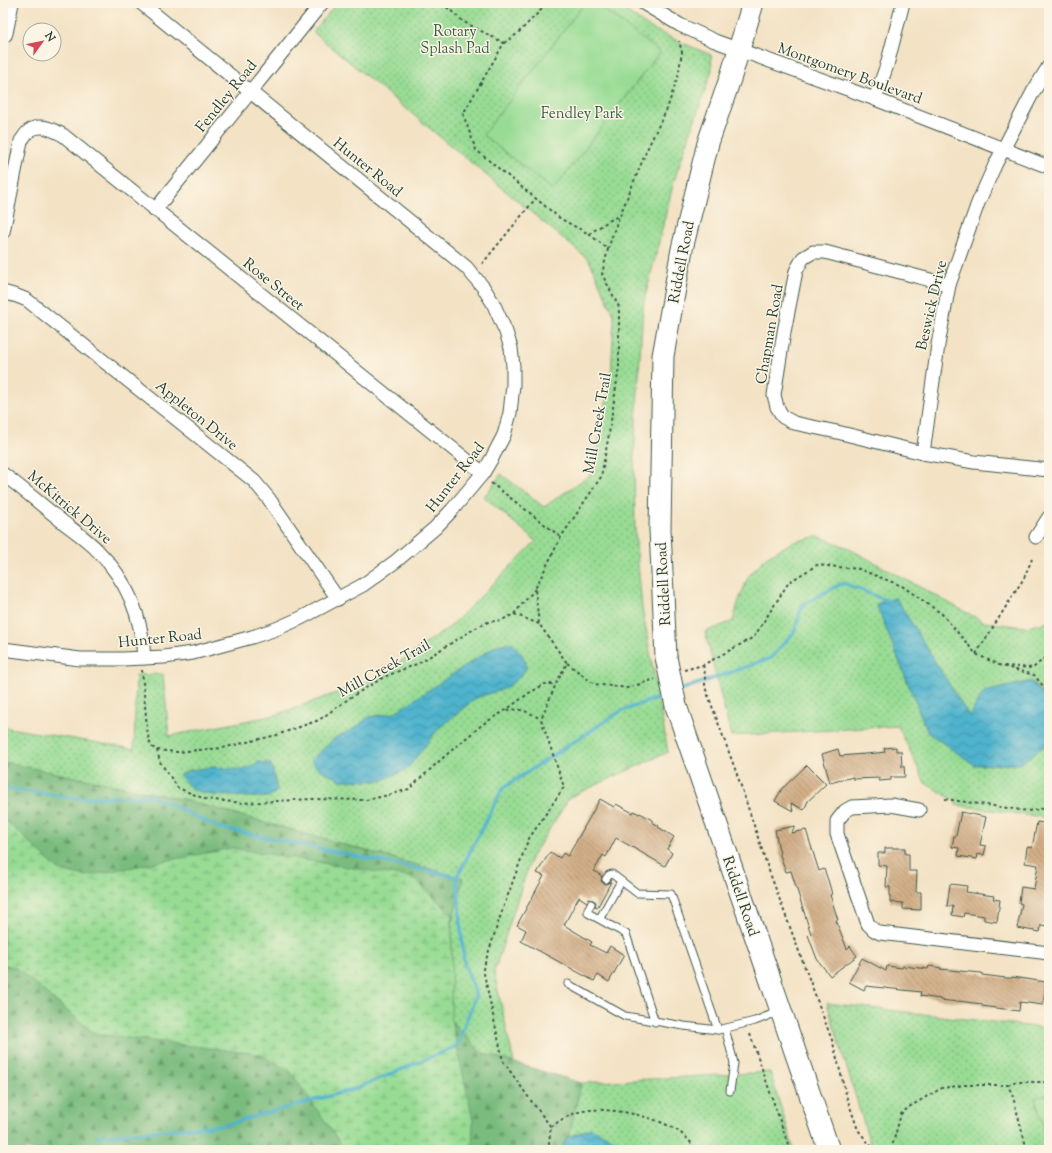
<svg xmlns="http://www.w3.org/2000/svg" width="1052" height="1153" viewBox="0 0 1052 1153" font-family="'Sorts Mill Goudy',serif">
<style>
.green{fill:url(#green-dots);stroke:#5c8c64}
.forest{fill:url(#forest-firs);stroke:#4c7c59}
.wetland{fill:url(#wetland-marsh);stroke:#5c8c64}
.pitch{fill:#98dc94;stroke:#5c8c64}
.water{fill:url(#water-waves);stroke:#377880}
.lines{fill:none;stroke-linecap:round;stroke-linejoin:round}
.stream{stroke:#4fb3cd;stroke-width:3.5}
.building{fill:url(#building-back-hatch)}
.lane-casing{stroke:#3f564a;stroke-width:9}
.street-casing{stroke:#3f564a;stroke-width:15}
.secondary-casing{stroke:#3f564a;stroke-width:21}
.primary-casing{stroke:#3f564a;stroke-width:23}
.path{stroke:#3f564a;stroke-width:2;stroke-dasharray:3 3;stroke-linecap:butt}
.lane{stroke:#fff;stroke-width:7}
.street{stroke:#fff;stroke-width:13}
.secondary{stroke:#fff;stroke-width:19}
.primary{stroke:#fff;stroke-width:21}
.primary-bridge-casing{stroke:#3f564a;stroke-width:23;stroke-linecap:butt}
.primary-bridge{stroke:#fff;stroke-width:21}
.labels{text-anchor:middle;stroke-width:3;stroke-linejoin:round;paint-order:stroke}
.park-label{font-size:15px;fill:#375d47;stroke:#fcf5e5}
.street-label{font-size:15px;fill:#1f3d34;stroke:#fcf5e5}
</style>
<defs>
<pattern id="green-dots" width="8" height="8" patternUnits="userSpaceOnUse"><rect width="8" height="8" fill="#98dc94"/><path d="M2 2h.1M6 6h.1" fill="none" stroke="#7bb47a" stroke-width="1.8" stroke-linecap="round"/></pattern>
<pattern id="forest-firs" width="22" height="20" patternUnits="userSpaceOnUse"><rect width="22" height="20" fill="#7abc7e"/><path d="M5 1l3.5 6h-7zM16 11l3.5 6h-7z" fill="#639a68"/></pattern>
<pattern id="wetland-marsh" width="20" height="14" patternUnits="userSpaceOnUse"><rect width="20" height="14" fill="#98dc94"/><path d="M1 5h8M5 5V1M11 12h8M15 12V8" fill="none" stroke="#7bb47a"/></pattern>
<pattern id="water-waves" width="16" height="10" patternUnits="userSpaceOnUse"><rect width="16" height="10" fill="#4fb3cd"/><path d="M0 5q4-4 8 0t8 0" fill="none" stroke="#4193a7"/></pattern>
<pattern id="building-back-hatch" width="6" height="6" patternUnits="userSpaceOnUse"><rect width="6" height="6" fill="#d2af88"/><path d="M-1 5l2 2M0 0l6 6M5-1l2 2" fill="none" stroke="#aa9070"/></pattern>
</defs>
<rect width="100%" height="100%" fill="#fcf5e5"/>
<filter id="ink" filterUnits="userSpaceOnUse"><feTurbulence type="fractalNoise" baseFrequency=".025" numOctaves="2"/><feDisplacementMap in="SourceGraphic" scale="8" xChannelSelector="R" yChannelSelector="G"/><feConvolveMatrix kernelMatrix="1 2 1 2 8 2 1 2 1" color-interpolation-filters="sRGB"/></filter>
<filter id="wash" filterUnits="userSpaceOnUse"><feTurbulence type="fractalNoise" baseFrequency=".012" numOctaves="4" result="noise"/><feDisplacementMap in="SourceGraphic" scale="16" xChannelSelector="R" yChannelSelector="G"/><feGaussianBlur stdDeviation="0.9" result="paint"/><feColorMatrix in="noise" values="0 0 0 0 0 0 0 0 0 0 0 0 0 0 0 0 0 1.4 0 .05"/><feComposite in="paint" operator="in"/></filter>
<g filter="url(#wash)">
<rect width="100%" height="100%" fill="#f3e2c4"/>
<g class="green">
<path d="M337,3H615L647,26L678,41L711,55L712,70L674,181L643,306L634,457L635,532L642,607L668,752L570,797L531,858L494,972L514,1063L581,1083L770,1072L794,1150H3V727L134,749L136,675L163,674L169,736L276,715L377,678L451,626L536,541L484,497L501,474L544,507L593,473L611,378L614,315L589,260L313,32Z"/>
<path d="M818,536L846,547L984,622L1026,627L1049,622V702L1031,681L969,716L896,599L877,604L928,733L1019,764L1049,743V818L956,805L955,801L925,783L898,726L731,736L705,632L733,621L739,600L748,577L766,557L793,542Z"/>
<path d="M827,1003L1045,1028L1049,1006V1150H872Z"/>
</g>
<path class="forest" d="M3,762L181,799L463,878L443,958L441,1011L482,1053L581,1083L566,1150H3Z"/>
<path class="wetland" d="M3,818L59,870L86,876L232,848L414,878L452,915L451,1019L473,1120L472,1150H345L290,1071L259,1054L95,1034L16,968L3,964Z"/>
<g class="pitch">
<path d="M585,3H595L660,52L553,190L483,135Z"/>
<path d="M1049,1094V1146L1035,1098Z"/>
</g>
<g class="water">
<path d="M896,598L969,716L984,692L1031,681L1049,702V743L1019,764L975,765L928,733L876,604Z"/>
<path d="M511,642L522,654L527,666L522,675L506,688L476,698L439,728L407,769L381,781L340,780L317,768L311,760L335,738L355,728L369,717L394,713L497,645Z"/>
<path d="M259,762L271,764L276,784L277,791L268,797H251L212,795L193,790L179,775L190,770L214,767L244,770Z"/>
<path d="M591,1128L637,1150H561L566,1138Z"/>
</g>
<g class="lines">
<g class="stream">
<path d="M680,690L771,658L795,631L802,605L843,583L888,601"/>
<path d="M1046,698L1049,696"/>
<path d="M3,788L75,798L152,796L220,828L457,877"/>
<path d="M97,1136L224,1125L355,1089L457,1046L476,995L464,963L457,877L503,788L621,711L667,695"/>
</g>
</g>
<g id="blocks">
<g class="building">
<path d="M896,747V751H901L902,767L904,766L905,777H891V780L879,781V778L853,779V777L830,783L822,754L838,749L840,756L877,753L885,752L884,748Z"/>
<path d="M807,765L826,784L808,801L804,810L791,803L793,811L775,801L783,787H784Z"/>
<path d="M600,799L614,807L616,804L633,813L634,811L639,814L640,813L652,820V822L659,826L658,827L674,837L667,849L672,853L665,866L616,838L606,857L603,855L594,871L602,876L601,881L603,883L606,884L610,882H611L597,908L595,907L596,902L593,900L589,899L587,902L579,897L564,925L592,942L590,945L606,953L610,946L624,955L609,982L598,975L594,981L521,941L526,930L517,925L544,876L537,873L550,852L560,858L563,853L568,856Z"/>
<path d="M961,812L986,817L980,845L986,846L984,855L978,854L977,859L958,856L959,848L952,847L954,836H956Z"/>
<path d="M1037,822L1049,824V920L1048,926L1041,925L1040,932L1017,928L1022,904L1019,903L1021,887L1034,889L1038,865L1025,863L1027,847L1032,848Z"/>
<path d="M795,826L791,833L806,830L819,871L824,869L828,880L832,894L830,895L838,920H836L847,949L850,946L857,956L830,976L817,959L808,935L811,934L791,871L786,872L780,855L775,830Z"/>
<path d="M885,848H905V854H909V871H917L916,892H921V910L903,909V903L890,902V887H886L887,866L878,865V853H885Z"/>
<path d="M950,884L967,886L966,892L994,896L993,899L1000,900L997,922L984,920V916L964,913L963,917L952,915L953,906H947Z"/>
<path d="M862,958L886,971L887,966L902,968L903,966L928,969L929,966L941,968L940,969L970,972L982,973V975L1006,978H1012V977L1046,982L1043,1005L1020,1002L1019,1011L982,1006V1004L958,1001V1002L940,1000V999L920,996L921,992L866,986L864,990L849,982Z"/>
</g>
</g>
</g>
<g filter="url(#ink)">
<use href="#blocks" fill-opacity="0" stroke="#3f564a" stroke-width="1"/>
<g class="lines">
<g class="lane-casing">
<g id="lane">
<path d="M606,879L609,875L612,874L637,893L671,894L718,1030"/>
<path d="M591,904L588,909V913L626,934L655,1022"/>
<path d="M600,918L621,881"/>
<path d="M568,984L625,1016L684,1026L718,1030L755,1021L780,1011"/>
<path d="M725,1028L734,1063L730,1091"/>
</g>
</g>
<g class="street-casing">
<g id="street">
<path d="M643,3L680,25L715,41L875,99L1049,167"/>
<path d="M875,99L887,65L903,3"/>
<path d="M155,210L322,3"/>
<path d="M3,232L21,141C24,137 26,133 29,131C40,122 53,130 63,135L483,473"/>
<path d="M949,285L825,252H813L803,258L796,271L784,332L774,395L777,407L783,417L794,423L837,432L923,453L974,462L1049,470"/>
<path d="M3,292L17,296L27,300L254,481L269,499L338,599"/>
<path d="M923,453L938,345L949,285L978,203L995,165L1033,92L1049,66"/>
<path d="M3,474C22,488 39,503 58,518C71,529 86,538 98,551C127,580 142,617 144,658"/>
<path d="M1036,537L1049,517"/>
<path d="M3,649L80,659H123L164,657L193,653L252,637L276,629L301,618L363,585L396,561L435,528L452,510L483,473L492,458L504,435L510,413L513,385V366L511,348L506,332L493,303L483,287L466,267L141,3"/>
<path d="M919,810L891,805L852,807L845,811L837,821V834L868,924L874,930L880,933L1049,953"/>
</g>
</g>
<g class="secondary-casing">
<path id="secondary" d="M3,33L9,3"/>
</g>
<g class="primary-casing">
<g id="primary">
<path d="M666,657L660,530L663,356L682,249L708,143L731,76L753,3"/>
<path d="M676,706L829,1150"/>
</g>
</g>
<g class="path">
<path d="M442,3L464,22L504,43L463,114L476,150L561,219L589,234L608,249L602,274L619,307V367L609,434L601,477L561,537L535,589L539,624L567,663L556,684L541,719L564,787L528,840L501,914L483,969L503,1061L529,1098L551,1127L548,1150"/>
<path d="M504,43L517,34L548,3"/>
<path d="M589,234L607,222L620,215L649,145L667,109L678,76L682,52L679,41"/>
<path d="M608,249L619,216"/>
<path d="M482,264L536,198"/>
<path d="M491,483L561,537"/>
<path d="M514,614L535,589"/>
<path d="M976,654L1024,578L1032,559"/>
<path d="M567,663L594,684L628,688L655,679"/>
<path d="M703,665L705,674V687L738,777L768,868L833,1043L847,1098L858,1130L874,1150"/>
<path d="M1004,666L1033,668L1049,654"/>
<path d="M142,670L147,728L149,741L152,747L157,750L177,752L222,748L277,735L319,720L351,697L384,677L419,663L474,629L488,622L502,620L514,614L539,624"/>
<path d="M684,670L703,665L754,637L789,582L817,565L859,569L902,586L942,614L976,654L999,665L1034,675L1049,693"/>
<path d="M507,710C522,708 528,712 541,719"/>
<path d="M157,750L160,762L178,788L205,799L243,803L311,799L366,800L389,795L409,789L446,755L483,724L506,710L529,693L545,684H556"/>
<path d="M945,799L1028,811L1049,808"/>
<path d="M750,1034L790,1150"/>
<path d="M1008,1085L1014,1082H1049"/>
<path d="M551,1127C563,1118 575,1111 590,1110C619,1108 683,1120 695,1150"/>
<path d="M893,1150V1143L901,1114L909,1107L926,1097L942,1088L965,1085H1008L1013,1097L1027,1150"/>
</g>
<use href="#lane" class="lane"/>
<use href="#street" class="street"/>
<use href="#secondary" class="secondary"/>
<use href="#primary" class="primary"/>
<g class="primary-bridge-casing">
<path id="primary-bridge" d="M666,657L676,706"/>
</g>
<use href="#primary-bridge" class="primary-bridge"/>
</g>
</g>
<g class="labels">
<g class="park-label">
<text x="455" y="36">Rotary<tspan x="455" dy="17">Splash Pad</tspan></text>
<text x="582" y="118">Fendley Park</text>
</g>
<g class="street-label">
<text transform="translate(850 73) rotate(20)" y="5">Montgomery Boulevard</text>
<text transform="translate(226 96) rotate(-51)" y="5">Fendley Road</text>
<text transform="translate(368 167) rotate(39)" y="5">Hunter Road</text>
<text transform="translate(681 262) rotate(-79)" y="5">Riddell Road</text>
<text transform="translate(274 284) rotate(39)" y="5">Rose Street</text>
<text transform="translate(931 305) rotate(-77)" y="5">Beswick Drive</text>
<text transform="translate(769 334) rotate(-80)" y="5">Chapman Road</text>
<text transform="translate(197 415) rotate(39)" y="5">Appleton Drive</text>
<text transform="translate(597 423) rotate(-80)" y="5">Mill Creek Trail</text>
<text transform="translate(455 477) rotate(-52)" y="5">Hunter Road</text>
<text transform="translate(70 507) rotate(40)" y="5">McKitrick Drive</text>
<text transform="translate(663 584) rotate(-93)" y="5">Riddell Road</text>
<text transform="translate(160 638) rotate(-6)" y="5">Hunter Road</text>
<text transform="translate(384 668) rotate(-29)" y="5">Mill Creek Trail</text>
<text transform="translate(741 896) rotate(71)" y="5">Riddell Road</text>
</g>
</g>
<rect width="1052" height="1153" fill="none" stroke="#fcf5e5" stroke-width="16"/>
<g transform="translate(42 42) rotate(57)"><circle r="19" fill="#fcf5e5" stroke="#a4ab9e"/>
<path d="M0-3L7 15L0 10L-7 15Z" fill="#d1495b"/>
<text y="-6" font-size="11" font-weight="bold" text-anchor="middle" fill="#1f3d34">N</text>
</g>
</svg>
